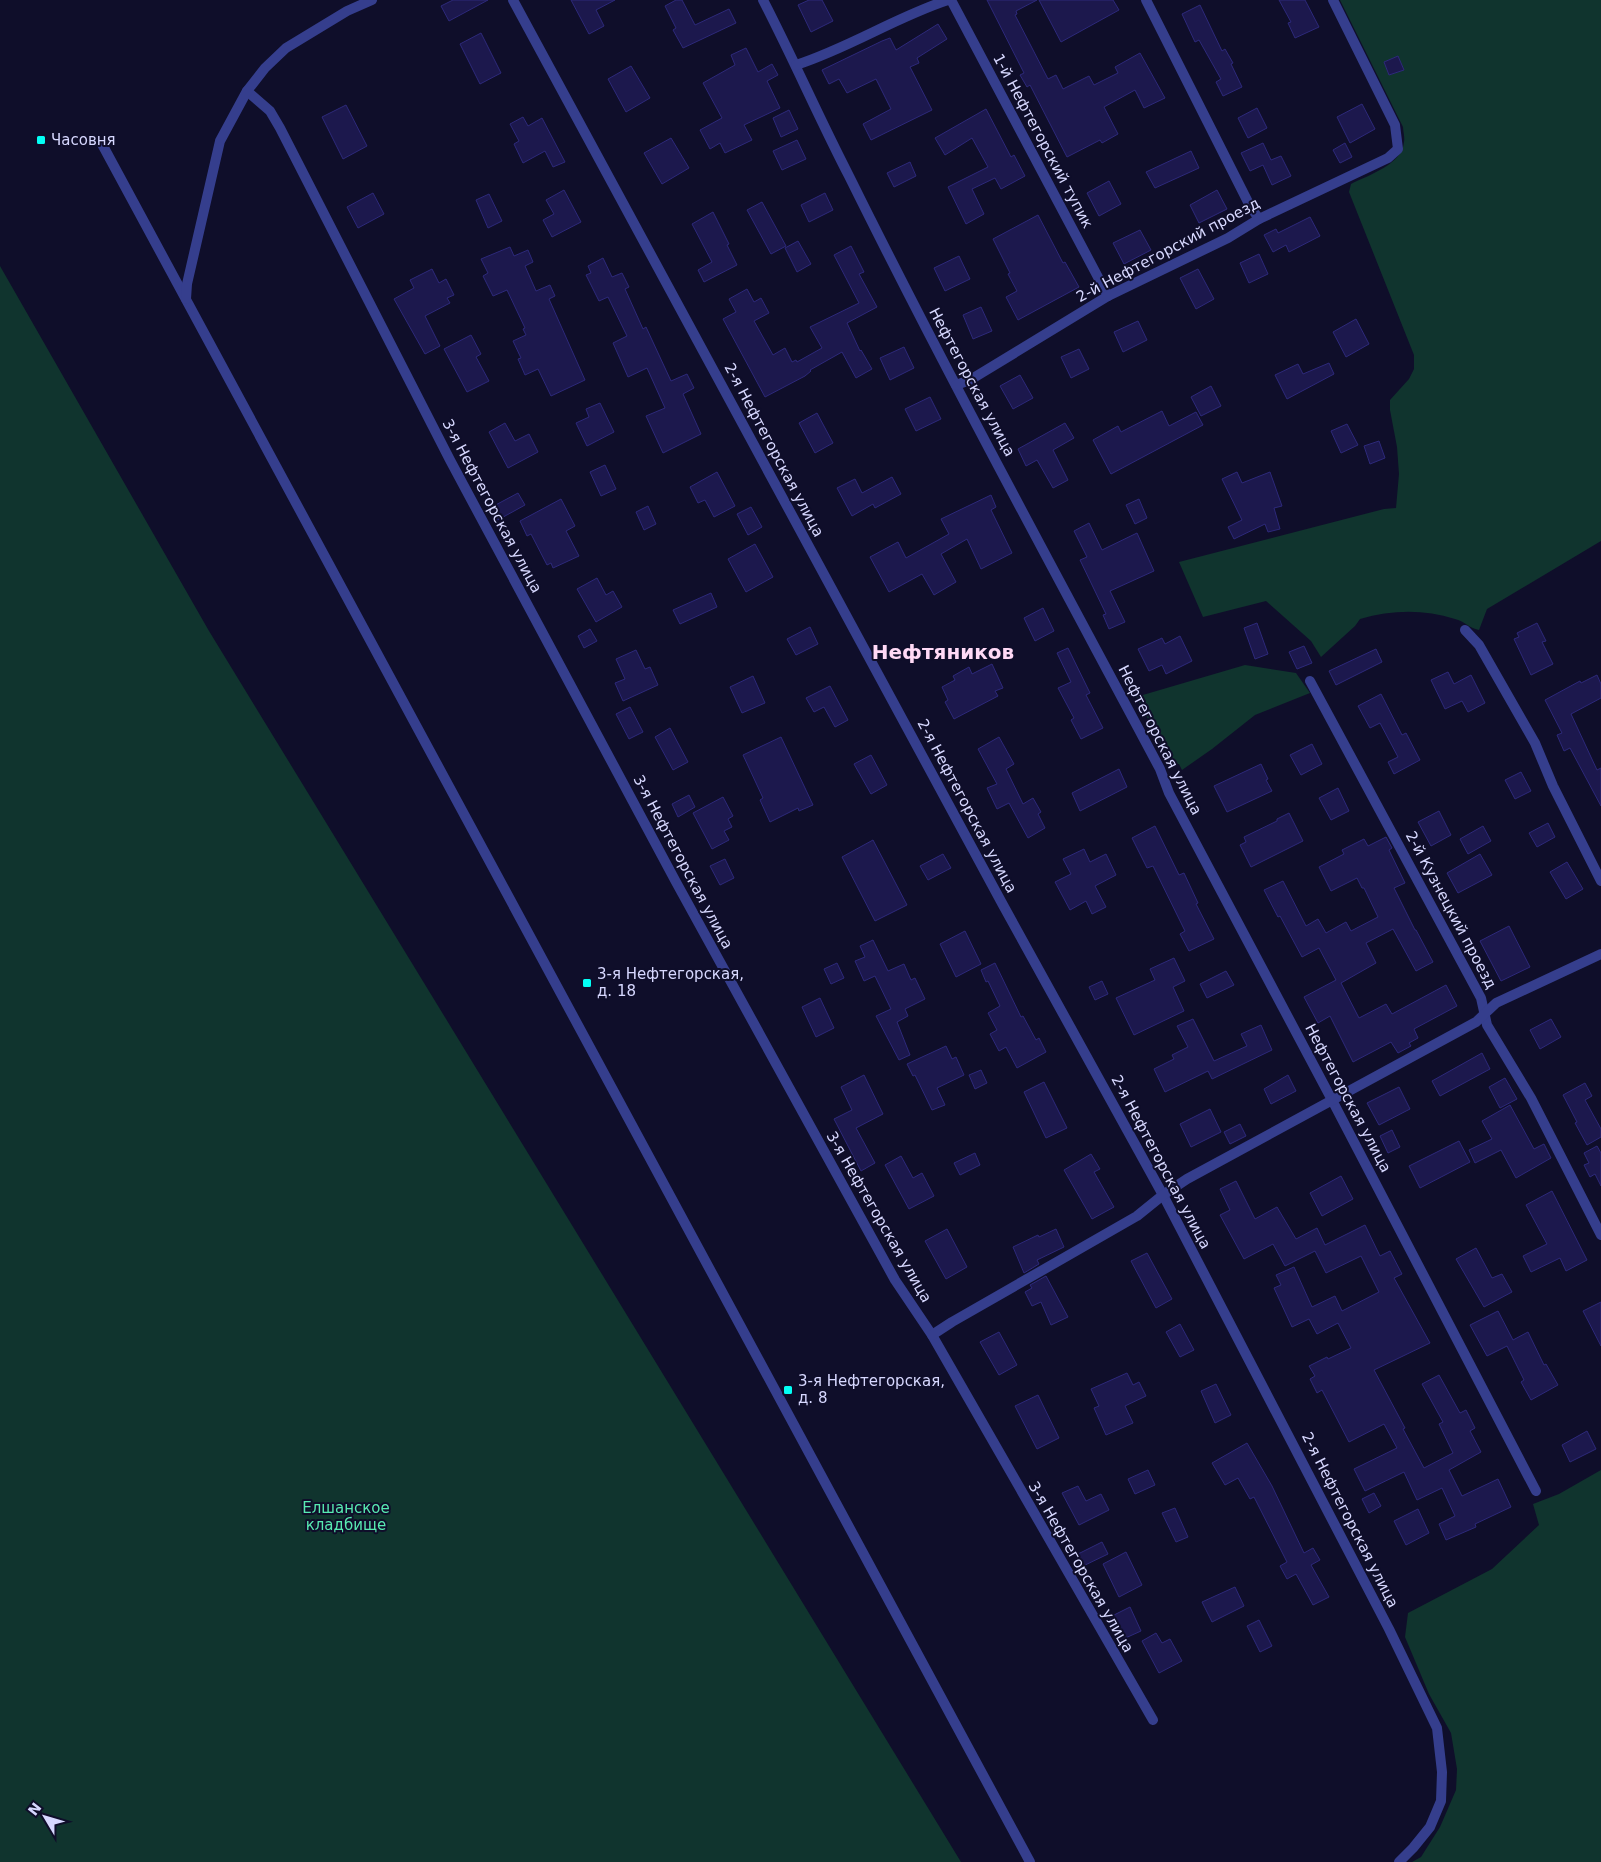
<svg xmlns="http://www.w3.org/2000/svg" width="1601" height="1862" viewBox="0 0 1601 1862" font-family="'DejaVu Sans',sans-serif">
<style>
.green{fill:#10342e}
.building{fill:#1c184d;stroke:#2d297a}
.lines{fill:none;stroke-linecap:round;stroke-linejoin:round}
.minor{stroke:#353e8d;stroke-width:10}
.poi-dot{fill:#03fff5;stroke:#0f0e2a;stroke-width:2}
.labels{text-anchor:middle;stroke-width:4;stroke-linejoin:round;paint-order:stroke}
.poi-label{font-size:15px;fill:#d7d8ff;stroke:#0f0e2a;text-anchor:start}
.street-label{font-size:15px;fill:#d7d8ff;stroke:#0f0e2a}
.park-label{font-size:15px;fill:#58eab1;stroke:#0f0e2a}
.district-label{font-size:20px;font-weight:bold;fill:#ffd9f6;stroke:#0f0e2a}
</style>
<rect width="100%" height="100%" fill="#0f0e2a"/>
<g class="green">
<path d="M1340,0H1601V541L1487,609L1479,630C1469,628 1464,621 1455,619C1423,609 1392,610 1360,619L1355,626L1321,657L1311,641L1266,601L1203,617L1179,562L1384,509L1396,508L1399,474L1397,447L1390,410V400L1409,379L1414,369V355L1349,192L1351,184C1368,175 1402,165 1404,142C1405,137 1403,131 1403,127Z"/>
<path d="M0,266L209,631L961,1862H0Z"/>
<path d="M1245,665L1296,673L1310,693L1255,715L1212,749L1182,770L1179,764L1173,765L1136,697Z"/>
<path d="M1601,1470V1862H1412L1421,1857L1440,1827L1456,1790L1457,1769L1451,1733L1429,1694L1405,1637L1408,1613L1492,1569L1539,1525L1533,1504L1559,1494Z"/>
</g>
<g class="building">
<path d="M453,0H488L449,21L441,6Z"/>
<path d="M571,0H615L596,10L604,26L589,34Z"/>
<path d="M676,0H682L695,25L729,9L736,23L683,48L673,30L676,28L665,6Z"/>
<path d="M809,0H822L833,21L811,32L798,5Z"/>
<path d="M987,0H1037L1016,11L1017,14L1015,15L1048,79L1056,75L1063,89L1089,76L1094,85L1118,73L1115,67L1140,53L1165,98L1144,108L1135,90L1104,107L1118,134L1102,143L1100,140L1067,157L1030,85L1027,87L1020,75L1024,73Z"/>
<path d="M1039,0H1113L1119,10L1061,42Z"/>
<path d="M1279,0H1305L1319,27L1295,38L1288,23L1291,22Z"/>
<path d="M1200,5L1222,51L1225,49L1233,63L1231,64L1242,87L1223,96L1216,82L1221,79L1199,40L1195,42L1182,14Z"/>
<path d="M938,24L947,39L917,58L919,63L910,67L932,110L871,140L863,124L891,109L876,79L847,93L839,79L829,84L822,70L882,41L890,38L896,50Z"/>
<path d="M481,33L501,73L480,84L460,44Z"/>
<path d="M746,48L758,72L772,64L778,75L767,81L780,108L744,125L752,140L725,153L720,143L710,149L700,130L722,118L703,83L735,65L731,55Z"/>
<path d="M1398,56L1404,70L1389,75L1384,62Z"/>
<path d="M631,66L650,98L626,112L608,79Z"/>
<path d="M1362,104L1375,129L1350,143L1337,117Z"/>
<path d="M346,105L367,146L343,159L322,117Z"/>
<path d="M1257,108L1267,128L1248,138L1238,118Z"/>
<path d="M986,109L1011,157L1014,155L1025,176L1001,189L995,178L972,189L984,214L966,224L948,187L988,167L972,138L945,155L935,138Z"/>
<path d="M789,110L798,129L781,137L773,118Z"/>
<path d="M523,117L528,126L542,118L565,162L553,167L545,151L523,163L514,144L519,141L510,124Z"/>
<path d="M671,138L689,168L662,184L644,153Z"/>
<path d="M797,140L806,159L782,170L773,151Z"/>
<path d="M1263,143L1271,160L1281,156L1291,176L1272,185L1263,165L1250,171L1241,153Z"/>
<path d="M1345,143L1352,157L1340,163L1333,150Z"/>
<path d="M1191,151L1199,168L1155,188L1146,172Z"/>
<path d="M910,162L916,176L894,187L887,173Z"/>
<path d="M1109,181L1121,204L1099,216L1087,193Z"/>
<path d="M564,190L581,222L552,237L543,220L554,214L546,200Z"/>
<path d="M1217,190L1227,209L1199,223L1190,205Z"/>
<path d="M373,193L384,214L358,228L347,207Z"/>
<path d="M825,193L833,210L809,222L801,205Z"/>
<path d="M489,194L502,221L488,228L476,200Z"/>
<path d="M762,202L786,246L771,254L747,210Z"/>
<path d="M713,212L729,244L727,245L737,265L704,282L698,270L712,262L692,224Z"/>
<path d="M1038,215L1063,263L1065,262L1079,287L1018,320L1006,297L1017,291L1008,274L1010,273L993,239Z"/>
<path d="M1310,217L1320,236L1289,252L1286,245L1273,252L1264,235L1276,229L1278,233Z"/>
<path d="M1140,230L1151,250L1124,264L1113,243Z"/>
<path d="M798,241L811,264L797,272L785,248Z"/>
<path d="M851,246L864,272L859,274L877,307L847,323L860,351L861,350L872,369L856,378L842,352L810,370L811,371L805,376L765,397L723,319L736,312L729,299L747,289L754,302L761,298L769,313L754,321L773,355L785,348L792,362L796,360L797,362L822,348L810,327L859,303L834,255Z"/>
<path d="M510,247L514,256L528,250L533,262L525,266L536,291L550,285L555,296L549,299L585,380L551,396L538,369L525,375L518,359L521,358L513,341L526,335L523,329L525,328L507,290L493,296L483,276L488,273L481,259Z"/>
<path d="M1259,254L1268,274L1249,283L1240,263Z"/>
<path d="M959,256L970,279L945,291L934,268Z"/>
<path d="M603,258L612,277L622,273L629,287L625,289L643,329L646,327L671,381L687,374L694,388L683,394L701,434L663,453L646,416L665,408L647,368L628,377L613,343L627,336L608,297L599,301L586,275L591,273L588,266Z"/>
<path d="M432,269L439,283L446,279L454,295L447,298L450,303L425,316L440,346L425,354L394,299L414,288L410,280Z"/>
<path d="M1198,269L1214,299L1196,309L1180,278Z"/>
<path d="M981,307L992,331L973,339L963,315Z"/>
<path d="M1356,319L1369,344L1346,357L1333,332Z"/>
<path d="M1138,321L1147,340L1123,352L1114,332Z"/>
<path d="M471,335L481,354L476,357L489,381L467,392L444,349Z"/>
<path d="M904,347L914,368L890,380L880,358Z"/>
<path d="M1079,349L1089,369L1071,378L1061,357Z"/>
<path d="M1329,363L1334,374L1287,399L1275,375L1298,364L1303,374Z"/>
<path d="M1020,375L1033,398L1013,409L1000,386Z"/>
<path d="M1211,386L1221,406L1201,416L1191,397Z"/>
<path d="M930,397L941,419L916,431L905,409Z"/>
<path d="M600,403L614,432L587,446L576,423L589,417L586,409Z"/>
<path d="M1162,411L1169,426L1196,412L1203,425L1111,474L1093,440L1118,426L1121,432Z"/>
<path d="M817,413L833,443L815,453L799,423Z"/>
<path d="M505,423L515,441L529,434L538,452L508,468L489,432Z"/>
<path d="M1065,423L1074,438L1053,450L1068,480L1053,488L1037,460L1026,466L1018,449Z"/>
<path d="M1347,424L1358,445L1341,453L1331,431Z"/>
<path d="M1379,441L1385,458L1370,464L1364,446Z"/>
<path d="M605,465L616,489L601,496L590,472Z"/>
<path d="M717,472L735,506L714,517L705,500L698,503L690,487Z"/>
<path d="M1237,472L1242,483L1270,472L1282,506L1274,508L1280,529L1268,532L1265,524L1234,539L1228,527L1242,520L1222,479Z"/>
<path d="M892,477L901,494L875,508L873,504L852,516L837,488L855,479L862,493Z"/>
<path d="M518,493L525,505L496,521L490,508Z"/>
<path d="M991,495L996,507L991,510L1012,553L981,569L967,539L941,554L956,582L934,595L922,574L889,592L870,557L898,542L906,558L949,534L941,519Z"/>
<path d="M561,499L575,526L566,531L579,556L553,568L551,563L547,565L531,534L527,536L520,521Z"/>
<path d="M1139,499L1147,518L1135,524L1126,505Z"/>
<path d="M648,506L656,524L644,530L636,512Z"/>
<path d="M751,507L762,527L748,535L737,514Z"/>
<path d="M1089,523L1102,550L1137,533L1154,571L1110,591L1125,622L1109,629L1103,615L1106,614L1080,560L1087,557L1074,531Z"/>
<path d="M755,544L773,577L746,592L728,559Z"/>
<path d="M597,578L606,595L613,591L622,607L596,622L577,589Z"/>
<path d="M711,593L717,607L680,624L673,610Z"/>
<path d="M1043,608L1054,631L1035,641L1024,618Z"/>
<path d="M1257,623L1268,654L1255,659L1244,628Z"/>
<path d="M1537,623L1546,641L1542,642L1553,664L1531,675L1514,639L1519,637L1517,633Z"/>
<path d="M810,627L818,644L796,655L787,639Z"/>
<path d="M590,629L597,641L584,648L578,636Z"/>
<path d="M1180,636L1192,661L1166,674L1162,665L1149,671L1138,649L1162,638L1165,644Z"/>
<path d="M1304,646L1312,663L1297,669L1289,652Z"/>
<path d="M1068,648L1090,693L1086,695L1103,728L1081,739L1071,720L1074,718L1058,688L1071,682L1057,653Z"/>
<path d="M1376,649L1382,662L1336,685L1329,671Z"/>
<path d="M636,650L645,669L650,667L658,685L623,701L615,683L625,679L616,659Z"/>
<path d="M992,664L1003,688L995,691L998,696L954,719L945,702L948,700L942,687L955,680L953,676L969,667L972,674Z"/>
<path d="M1448,672L1454,684L1471,675L1485,703L1468,712L1462,701L1445,709L1431,680Z"/>
<path d="M1597,675L1601,684V698L1571,714L1597,770L1601,768V806L1570,748L1564,751L1557,735L1562,733L1545,700L1580,681L1581,683Z"/>
<path d="M753,676L765,703L742,713L730,687Z"/>
<path d="M830,686L848,720L835,727L824,707L814,712L806,698Z"/>
<path d="M1381,694L1402,735L1406,733L1420,760L1394,774L1388,762L1398,757L1380,723L1370,728L1358,706Z"/>
<path d="M630,707L643,732L629,739L616,714Z"/>
<path d="M670,728L688,762L673,770L655,737Z"/>
<path d="M781,737L813,805L799,811L798,808L770,822L760,800L763,798L743,755Z"/>
<path d="M999,737L1014,764L1006,769L1023,804L1033,798L1041,812L1038,814L1045,828L1028,838L1009,803L997,809L987,788L997,784L978,749Z"/>
<path d="M1312,744L1322,764L1301,775L1290,755Z"/>
<path d="M871,755L887,785L871,794L854,764Z"/>
<path d="M1261,764L1268,779L1266,780L1272,791L1227,812L1214,786Z"/>
<path d="M1119,769L1127,787L1080,811L1072,793Z"/>
<path d="M1521,772L1531,791L1515,799L1505,780Z"/>
<path d="M1338,788L1349,811L1331,820L1319,798Z"/>
<path d="M689,795L695,807L678,817L672,804Z"/>
<path d="M723,797L733,816L728,819L732,827L724,831L729,840L712,849L693,813Z"/>
<path d="M1439,811L1451,835L1431,846L1418,822Z"/>
<path d="M1289,813L1303,841L1251,867L1240,845L1246,842L1244,837L1277,821V819Z"/>
<path d="M1548,823L1555,837L1537,847L1529,833Z"/>
<path d="M1155,826L1179,875L1184,873L1198,903L1196,904L1214,939L1189,951L1180,934L1185,931L1153,866L1147,868L1132,838Z"/>
<path d="M1483,826L1491,841L1468,854L1460,839Z"/>
<path d="M1386,837L1392,848L1389,850L1405,883L1394,888L1415,930H1416L1433,962L1416,971L1393,929L1366,943L1376,963L1341,983L1359,1018L1386,1004L1392,1014L1446,985L1457,1006L1414,1029L1418,1038L1409,1043L1411,1046L1398,1053L1391,1042L1353,1062L1330,1016L1318,1023L1304,997L1336,980L1319,948L1302,957L1280,916L1278,917L1264,890L1283,881L1306,926L1318,919L1326,933L1346,922L1351,931L1378,917L1364,888H1362L1357,878L1331,891L1319,867L1344,854L1342,850L1364,839L1368,846Z"/>
<path d="M873,840L907,905L875,921L842,857Z"/>
<path d="M1084,849L1090,862L1106,854L1116,875L1095,886L1106,907L1092,914L1086,901L1070,910L1055,882L1071,874L1063,859Z"/>
<path d="M943,854L951,868L928,880L920,866Z"/>
<path d="M1480,854L1492,875L1458,893L1447,873Z"/>
<path d="M725,859L734,878L720,885L710,866Z"/>
<path d="M1567,862L1583,889L1566,899L1550,872Z"/>
<path d="M1509,926L1530,967L1501,981L1480,941Z"/>
<path d="M965,931L981,964L956,977L940,944Z"/>
<path d="M873,940L888,971L904,964L911,980L915,978L925,999L905,1009L908,1016L897,1022L910,1055L899,1060L876,1016L891,1009L875,976L864,981L855,961L865,957L860,946Z"/>
<path d="M1174,958L1185,981L1173,987L1184,1011L1134,1035L1116,998L1155,980L1150,969Z"/>
<path d="M837,963L844,978L831,984L824,969Z"/>
<path d="M995,963L1021,1017L1023,1016L1036,1040L1039,1038L1046,1052L1017,1068L1006,1047L999,1051L990,1034L997,1030L988,1013L1000,1006L988,981L986,982L981,970Z"/>
<path d="M1226,971L1234,985L1207,998L1200,984Z"/>
<path d="M1102,981L1108,994L1095,1000L1089,987Z"/>
<path d="M820,998L834,1028L816,1037L802,1007Z"/>
<path d="M1193,1019L1214,1061L1247,1046L1241,1034L1261,1025L1272,1050L1212,1079L1208,1071L1165,1092L1154,1069L1174,1059L1172,1055L1188,1047L1177,1026Z"/>
<path d="M1551,1019L1561,1037L1540,1049L1530,1030Z"/>
<path d="M946,1046L952,1059L956,1057L964,1075L937,1088L945,1105L932,1110L915,1075L913,1076L907,1064Z"/>
<path d="M1482,1053L1490,1069L1440,1096L1432,1081Z"/>
<path d="M981,1070L987,1083L975,1089L969,1075Z"/>
<path d="M864,1075L883,1114L856,1128L875,1163L861,1171L834,1119L852,1110L841,1087Z"/>
<path d="M1288,1075L1296,1091L1271,1104L1264,1089Z"/>
<path d="M1505,1078L1517,1099L1500,1108L1489,1087Z"/>
<path d="M1044,1082L1067,1128L1046,1138L1024,1092Z"/>
<path d="M1585,1083L1592,1096L1585,1100L1601,1129V1137L1587,1145L1575,1123L1577,1122L1563,1095Z"/>
<path d="M1399,1087L1410,1109L1379,1125L1367,1103Z"/>
<path d="M1510,1105L1534,1149L1544,1144L1551,1158L1516,1178L1501,1150L1475,1163L1469,1150L1492,1139L1482,1121Z"/>
<path d="M1210,1109L1221,1132L1191,1147L1180,1124Z"/>
<path d="M1240,1124L1246,1136L1230,1144L1224,1132Z"/>
<path d="M1392,1130L1400,1147L1388,1153L1380,1136Z"/>
<path d="M1459,1141L1470,1162L1420,1188L1409,1166Z"/>
<path d="M1597,1146L1601,1153V1186L1595,1174L1590,1177L1584,1165L1589,1163L1584,1153Z"/>
<path d="M975,1153L980,1165L960,1175L954,1163Z"/>
<path d="M1091,1154L1100,1169L1094,1172L1114,1207L1092,1219L1064,1170Z"/>
<path d="M901,1156L913,1178L922,1173L934,1196L909,1209L885,1165Z"/>
<path d="M1341,1176L1353,1199L1322,1216L1310,1193Z"/>
<path d="M1236,1181L1255,1219L1277,1207L1296,1239L1317,1228L1325,1245L1365,1225L1380,1256L1390,1251L1402,1274L1394,1278L1430,1343L1374,1370L1405,1428L1403,1429L1424,1468L1453,1453L1439,1424L1443,1422L1422,1384L1439,1375L1460,1413L1466,1410L1475,1428L1470,1431L1481,1452L1449,1470L1462,1496L1498,1479L1511,1507L1475,1524L1476,1527L1446,1540L1439,1524L1455,1516L1442,1488L1417,1500L1404,1472L1365,1491L1354,1469L1397,1448L1384,1424L1349,1442L1322,1390L1317,1393L1310,1379L1315,1376L1309,1366L1327,1357L1328,1359L1351,1348L1338,1323L1317,1334L1309,1319L1292,1327L1274,1288L1281,1285L1276,1275L1294,1267L1312,1307L1335,1296L1342,1311L1379,1292L1361,1256L1326,1273L1315,1251L1285,1266L1273,1244L1244,1259L1220,1215L1230,1210L1220,1189Z"/>
<path d="M1552,1191L1587,1260L1566,1271L1560,1258L1531,1272L1523,1256L1547,1244L1526,1205Z"/>
<path d="M947,1229L967,1267L946,1279L925,1241Z"/>
<path d="M1056,1229L1064,1247L1037,1260L1039,1264L1024,1273L1013,1247L1038,1235L1039,1237Z"/>
<path d="M1476,1248L1492,1278L1502,1274L1512,1292L1484,1307L1456,1259Z"/>
<path d="M1147,1253L1172,1299L1156,1308L1131,1261Z"/>
<path d="M1046,1276L1068,1317L1051,1325L1041,1302L1032,1306L1025,1292L1032,1288L1030,1285Z"/>
<path d="M1601,1302V1346L1583,1311Z"/>
<path d="M1498,1311L1513,1340L1528,1332L1544,1365L1546,1364L1558,1385L1531,1400L1521,1382L1524,1380L1507,1346L1487,1356L1470,1325Z"/>
<path d="M1180,1324L1194,1350L1180,1357L1166,1332Z"/>
<path d="M999,1332L1017,1365L999,1375L980,1342Z"/>
<path d="M1127,1373L1133,1385L1139,1382L1146,1396L1125,1406L1133,1423L1106,1435L1094,1408L1099,1406L1091,1389Z"/>
<path d="M1216,1384L1231,1415L1215,1423L1201,1391Z"/>
<path d="M1038,1395L1059,1438L1037,1449L1015,1406Z"/>
<path d="M1587,1431L1596,1449L1570,1462L1562,1445Z"/>
<path d="M1247,1443L1272,1486L1304,1553L1313,1548L1320,1560L1311,1565L1329,1597L1313,1605L1296,1574L1287,1579L1280,1566L1287,1562L1254,1497L1250,1499L1238,1478L1225,1485L1212,1463Z"/>
<path d="M1148,1470L1155,1485L1135,1494L1128,1479Z"/>
<path d="M1078,1486L1086,1501L1101,1494L1109,1510L1079,1525L1062,1493Z"/>
<path d="M1374,1493L1381,1506L1369,1513L1362,1499Z"/>
<path d="M1175,1508L1188,1537L1176,1542L1162,1513Z"/>
<path d="M1418,1509L1429,1533L1406,1545L1394,1521Z"/>
<path d="M1102,1542L1108,1554L1081,1567L1076,1555Z"/>
<path d="M1126,1552L1142,1585L1119,1597L1103,1564Z"/>
<path d="M1235,1587L1244,1606L1212,1622L1202,1602Z"/>
<path d="M1130,1607L1141,1631L1121,1640L1110,1617Z"/>
<path d="M1259,1620L1272,1646L1260,1652L1247,1626Z"/>
<path d="M1156,1633L1162,1643L1170,1639L1182,1661L1159,1673L1142,1641Z"/>
</g>
<g class="lines">
<g class="minor">
<path d="M513,0L1003,905L1163,1195L1389,1629L1437,1728L1442,1772L1441,1801L1430,1827L1413,1848L1399,1862"/>
<path d="M763,0C793,58 819,118 849,176C948,376 1055,572 1160,769L1169,793L1332,1100L1536,1491"/>
<path d="M951,0L1108,296"/>
<path d="M1146,0L1250,206L1259,219"/>
<path d="M796,65C849,48 896,17 948,0"/>
<path d="M247,91L270,111L280,128L450,460L676,882L895,1280L932,1335L1153,1720"/>
<path d="M102,144L1030,1862"/>
<path d="M186,299L187,284L220,141L247,91L265,68L286,48L347,11L372,0"/>
<path d="M956,385L970,380L1108,296L1228,238L1259,219L1388,158L1398,149L1395,125L1333,0"/>
<path d="M1465,630L1479,645L1535,743L1553,786L1601,881"/>
<path d="M1310,681L1481,998L1487,1025L1531,1098L1601,1235"/>
<path d="M932,1335L952,1322L1137,1216L1163,1195L1187,1179L1476,1022L1496,1003L1601,954"/>
</g>
</g>
<g class="poi-dot">
<rect x="36" y="135" width="10" height="10" rx="2.5"/>
<rect x="582" y="978" width="10" height="10" rx="2.5"/>
<rect x="783" y="1385" width="10" height="10" rx="2.5"/>
</g>
<g class="labels">
<g class="poi-label">
<text x="51" y="145">Часовня</text>
<text x="597" y="979">3-я Нефтегорская,<tspan x="597" dy="17">д. 18</tspan></text>
<text x="798" y="1386">3-я Нефтегорская,<tspan x="798" dy="17">д. 8</tspan></text>
</g>
<g class="street-label">
<text transform="translate(1043 141) rotate(62)" y="5">1-й Нефтегорский тупик</text>
<text transform="translate(1168 250) rotate(-28)" y="5">2-й Нефтегорский проезд</text>
<text transform="translate(972 382) rotate(62)" y="5">Нефтегорская улица</text>
<text transform="translate(774 450) rotate(62)" y="5">2-я Нефтегорская улица</text>
<text transform="translate(492 506) rotate(62)" y="5">3-я Нефтегорская улица</text>
<text transform="translate(1160 740) rotate(63)" y="5">Нефтегорская улица</text>
<text transform="translate(967 806) rotate(62)" y="5">2-я Нефтегорская улица</text>
<text transform="translate(683 862) rotate(62)" y="5">3-я Нефтегорская улица</text>
<text transform="translate(1451 910) rotate(62)" y="5">2-й Кузнецкий проезд</text>
<text transform="translate(1348 1098) rotate(62)" y="5">Нефтегорская улица</text>
<text transform="translate(1161 1162) rotate(62)" y="5">2-я Нефтегорская улица</text>
<text transform="translate(879 1217) rotate(60)" y="5">3-я Нефтегорская улица</text>
<text transform="translate(1350 1520) rotate(63)" y="5">2-я Нефтегорская улица</text>
<text transform="translate(1081 1567) rotate(60)" y="5">3-я Нефтегорская улица</text>
</g>
<g class="park-label">
<text x="346" y="1513">Елшанское<tspan x="346" dy="17">кладбище</tspan></text>
</g>
<g class="district-label">
<text x="943" y="659">Нефтяников</text>
</g>
</g>
<g transform="translate(45 1817) rotate(308)" stroke="#0f0e2a" stroke-width="4" paint-order="stroke">
<path d="M0-4L9 19L0 12L-9 19Z" fill="#d7d8ff"/>
<text y="-8" font-size="14" font-weight="bold" text-anchor="middle" fill="#d7d8ff">N</text>
</g>
</svg>
